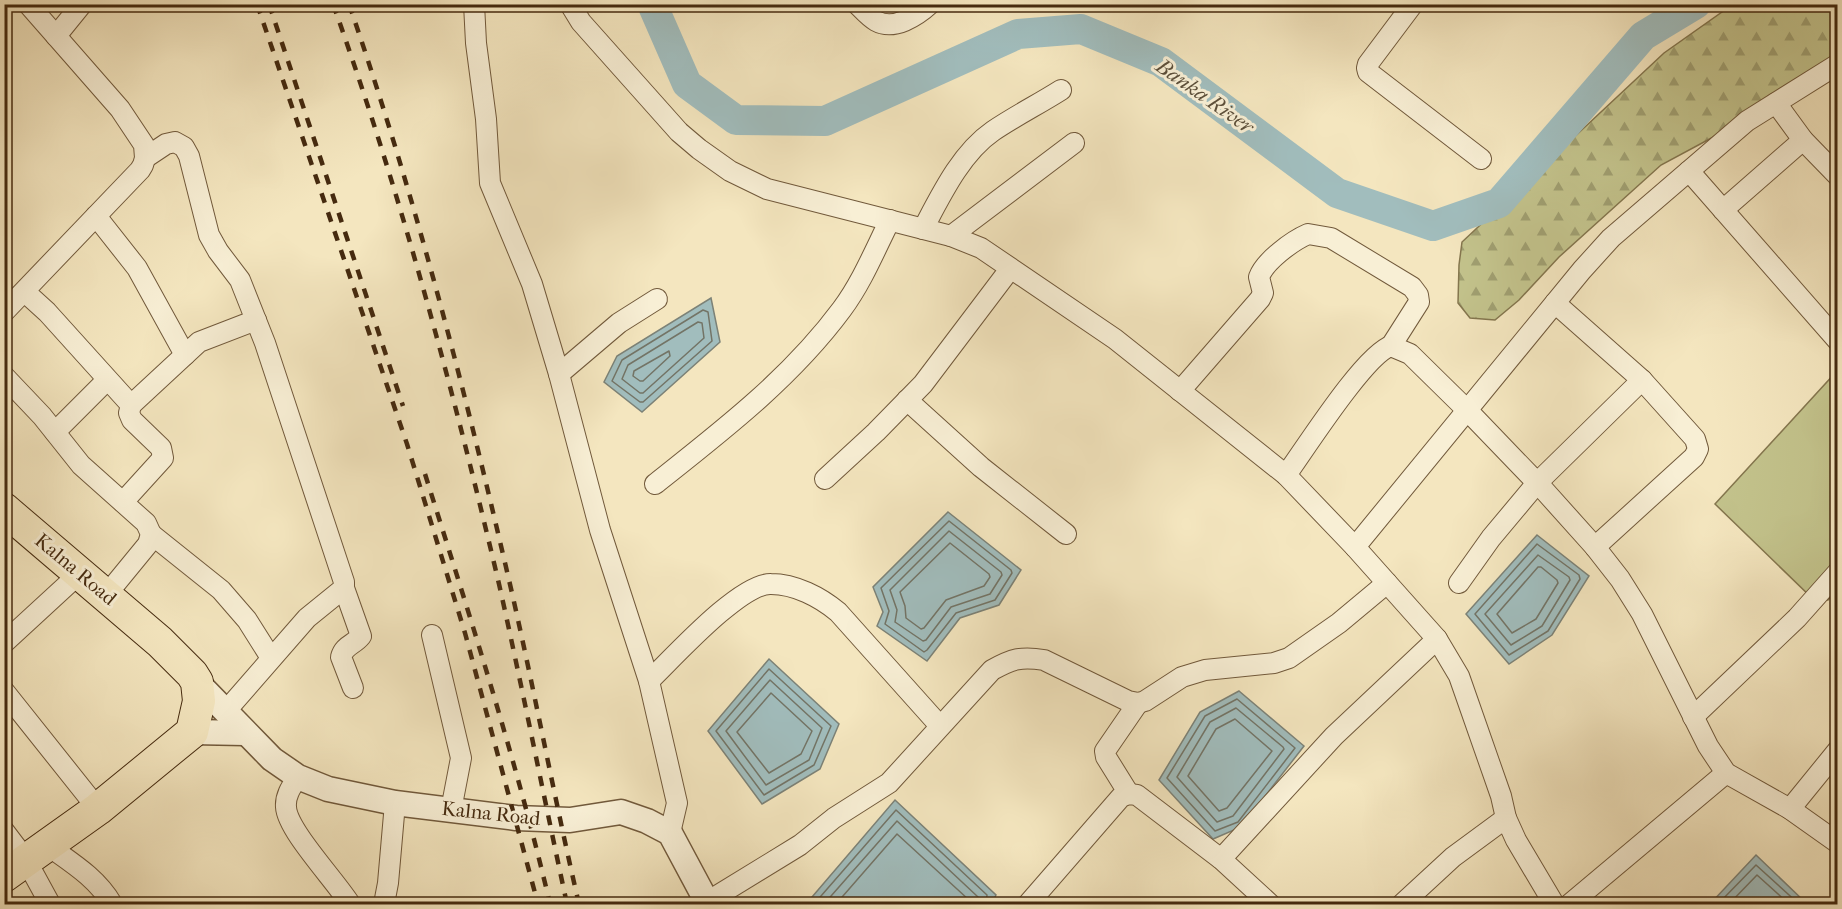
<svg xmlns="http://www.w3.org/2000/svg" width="1842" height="909" viewBox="0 0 1842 909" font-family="'IM FELL French Canon',serif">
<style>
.green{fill:#c3c38c;stroke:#84764e;stroke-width:1.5}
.forest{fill:url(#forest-firs);stroke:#84764e;stroke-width:1.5}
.water{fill:#a1bdbd;stroke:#7c8277;stroke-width:1.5}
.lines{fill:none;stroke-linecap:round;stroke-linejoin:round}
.shore{stroke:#737466;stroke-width:1.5}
.river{stroke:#a1bdbd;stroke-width:30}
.minor-casing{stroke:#71593b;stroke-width:22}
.tertiary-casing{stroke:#71593b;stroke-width:27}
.primary-casing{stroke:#452a0f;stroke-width:34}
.minor{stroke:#f8efd5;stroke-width:20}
.tertiary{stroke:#f8efd5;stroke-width:24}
.primary{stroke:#f4e6bf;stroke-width:32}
.rail{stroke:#452a0f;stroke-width:4.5;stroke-dasharray:10 10;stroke-linecap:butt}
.labels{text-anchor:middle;stroke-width:6;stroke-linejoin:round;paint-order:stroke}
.street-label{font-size:20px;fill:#452a0f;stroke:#f8efd5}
.water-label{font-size:21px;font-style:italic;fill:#5c4f3a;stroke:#f8efd5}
</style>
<defs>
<pattern id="forest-firs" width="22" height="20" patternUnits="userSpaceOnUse" patternTransform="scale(1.5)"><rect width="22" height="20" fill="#c3c38c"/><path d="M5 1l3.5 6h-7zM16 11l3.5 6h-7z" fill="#a09f71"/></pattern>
</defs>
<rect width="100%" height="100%" fill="#f4e6bf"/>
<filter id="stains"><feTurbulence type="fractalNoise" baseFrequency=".00333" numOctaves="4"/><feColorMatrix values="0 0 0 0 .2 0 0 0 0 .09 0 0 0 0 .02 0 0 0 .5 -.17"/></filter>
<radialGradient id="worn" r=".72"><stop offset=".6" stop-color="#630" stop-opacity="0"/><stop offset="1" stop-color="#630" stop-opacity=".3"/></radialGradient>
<path class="green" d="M1837,371L1838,588L1828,600H1814L1715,504Z"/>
<path class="forest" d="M1732,5H1837V61L1717,135L1661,165L1559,257L1519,300L1495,320L1470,318L1458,303L1459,265L1462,242L1664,53Z"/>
<g class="water">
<path d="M711,298L720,342L642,412L604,382L617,356Z"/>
<path d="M948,512L1021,570L999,605L960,618L927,661L877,626L883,612L873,587Z"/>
<path d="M1537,535L1589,576L1552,635L1509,664L1466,614Z"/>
<path d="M769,659L839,724L820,769L762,804L708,731Z"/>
<path d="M1239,691L1304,746L1241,827L1213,839L1159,780L1200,712Z"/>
<path d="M895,800L996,895L991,904H806Z"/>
<path d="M1756,855L1805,902V904H1710Z"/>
</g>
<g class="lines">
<g class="shore">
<path d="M703,310L708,312L712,341L643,402H640L612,381L622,360Z"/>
<path d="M698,322L702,323L704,338L643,393H640L622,379L628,365Z"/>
<path d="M669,351L670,356L643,381H640L633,376L634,371Z"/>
<path d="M949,521L1011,570L1012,573L995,600L956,613L927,650L924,652L885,624L889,611L881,588Z"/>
<path d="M949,531L1001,572L1002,575L990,594L951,607L926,640L923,641L895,622L897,610L890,590Z"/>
<path d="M950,543L989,574L990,577L984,586L946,600L924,628L921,629L906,618L905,606L900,592Z"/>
<path d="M1537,544L1579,575L1580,579L1548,631L1509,655L1475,614Z"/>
<path d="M1538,555L1569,577L1570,580L1542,626L1511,645L1485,614Z"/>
<path d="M1538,567H1541L1557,580L1558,583L1536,619L1512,633L1497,614Z"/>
<path d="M769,669L831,726L814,765L764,795L716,731Z"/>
<path d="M770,680L822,728L809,760L766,785L726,731Z"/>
<path d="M771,693L812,731L801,754L769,773L737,732Z"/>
<path d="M1237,699L1295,748L1238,822L1215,831L1167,778L1205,716Z"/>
<path d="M1236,708L1283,747L1284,749L1233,816L1217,822L1177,777L1210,722Z"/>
<path d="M1235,719L1272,751L1227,808L1219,811L1188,776L1216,729Z"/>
<path d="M814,904L896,810L987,895L986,904"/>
<path d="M824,904L897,821L978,897L979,904"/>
<path d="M836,904L897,834L969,900L970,904"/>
<path d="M1718,904L1756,865L1799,904"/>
<path d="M1729,904L1757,875L1789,904"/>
</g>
<path class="river" d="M652,4L687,84L736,120L825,121L1018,34L1081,29L1161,62L1337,193L1433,226L1499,203L1643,36L1696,4"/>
<g class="minor-casing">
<g id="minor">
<path d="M474,4L476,43L486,119L490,183L532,284L559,374L600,530L649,681L677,803L670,833"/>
<path d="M570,4L581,22L679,132L699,149L730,171L767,189L951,236L981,248L1115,339L1286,475L1355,547L1437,639L1459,676L1501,796L1506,818L1516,840L1554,904"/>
<path d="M857,4C863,10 869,17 876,21C894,31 917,16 930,4"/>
<path d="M1413,4L1368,64L1367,68L1368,72L1481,159"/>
<path d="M56,36L82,4"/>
<path d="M1776,103L1803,140L1838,176"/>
<path d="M145,158L166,144L175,142L184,147L189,156L209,235L218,251L240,280L265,343L344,582V588L307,618L225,712"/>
<path d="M1689,171L1838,341"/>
<path d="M1723,210L1803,140"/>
<path d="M96,216L137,268L185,355"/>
<path d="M923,229C941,195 961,153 993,131C1015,116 1039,104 1061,90"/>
<path d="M951,236L1074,143"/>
<path d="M25,292L47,312L131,405"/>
<path d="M1555,303L1642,380L1695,439L1698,449L1694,457L1595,547"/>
<path d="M4,312L140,170L143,165L145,158L144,145L120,109L28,4"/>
<path d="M559,374L619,323L657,299"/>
<path d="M4,376L42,416L81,465L146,523L151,534L148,544L107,594"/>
<path d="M1180,391L1260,299L1263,293L1259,277C1265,261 1292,241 1308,234L1331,238L1412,287L1418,295L1419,302L1391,346"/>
<path d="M907,400L981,467L1066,534"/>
<path d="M55,432L107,380"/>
<path d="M1286,475C1305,449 1365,354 1391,346L1410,354L1467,410L1543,489L1595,547L1620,579L1642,614L1708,746L1726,773L1790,809L1838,843"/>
<path d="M825,479L876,432L923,384L1010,269"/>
<path d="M655,484C722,431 791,378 842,309C862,282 875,250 890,220"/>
<path d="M123,502L163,458L161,448L132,420L129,413L131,405L199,342L256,320"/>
<path d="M151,534L221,590L247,620L271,658"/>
<path d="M1355,547L1582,270L1611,238L1747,121L1838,64"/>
<path d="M1459,583L1491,538L1537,483L1642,380"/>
<path d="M344,588L361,636C354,645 344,645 341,657L353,688"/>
<path d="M432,635L461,758L451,810"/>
<path d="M4,643L80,573"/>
<path d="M649,681C673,658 740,583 771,584C795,584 820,597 838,612L940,726"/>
<path d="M4,691L98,809"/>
<path d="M1693,717L1797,618L1838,572"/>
<path d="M298,777C292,786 285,795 286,807C287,830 335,880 350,904"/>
<path d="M1129,794L1106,757L1105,751L1138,703"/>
<path d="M1790,809L1838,750"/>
<path d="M4,831L26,860L50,904"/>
<path d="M47,845C72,863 97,878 112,904"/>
<path d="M1221,859L1334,736L1437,639"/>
<path d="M707,902L800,845L834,818L889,783L992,670C1012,659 1021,656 1044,660L1128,701L1138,703L1145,701L1182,677L1205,670L1274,663L1289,658L1339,623L1387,583"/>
<path d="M384,904L388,883L395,803"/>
<path d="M1028,904L1121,797L1129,794L1137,795L1221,859L1270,904"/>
<path d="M1402,904L1453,857L1506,818"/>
<path d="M1570,904L1726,773"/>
</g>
</g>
<g class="tertiary-casing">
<g id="tertiary">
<path d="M197,682L272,759L298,777L328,789L395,803L516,818L570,820L621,812L647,821L670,833L708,904"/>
<path d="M192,732L245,733"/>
</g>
</g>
<g class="primary-casing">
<path id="primary" d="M4,509L160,642L192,674L197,682L199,701L192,732L98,809L4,876"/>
</g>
<use href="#minor" class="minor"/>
<use href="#tertiary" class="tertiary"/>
<use href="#primary" class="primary"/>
<g class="rail">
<path d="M257,4L407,444L465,633L538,904"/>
<path d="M269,4L403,406"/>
<path d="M333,4C401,194 453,389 499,584C523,691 544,798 567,904"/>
<path d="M349,4C414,193 464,386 509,580C534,688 554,797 579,904"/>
<path d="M425,474C470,617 516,759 550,904"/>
</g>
</g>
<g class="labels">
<g class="street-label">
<text transform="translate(76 569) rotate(40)" y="7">Kalna Road</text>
<text transform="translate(491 813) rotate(6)" y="7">Kalna Road</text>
</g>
<g class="water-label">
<text transform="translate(1205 96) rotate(35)" y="7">Banka River</text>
</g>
</g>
<rect width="1842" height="909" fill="none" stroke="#f4e6bf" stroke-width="24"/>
<rect x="6" y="6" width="1830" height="897" fill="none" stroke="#452a0f" stroke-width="3"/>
<rect x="12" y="12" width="1818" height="885" fill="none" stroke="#452a0f" stroke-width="1.5"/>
<rect width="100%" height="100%" filter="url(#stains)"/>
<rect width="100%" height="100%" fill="url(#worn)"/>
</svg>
